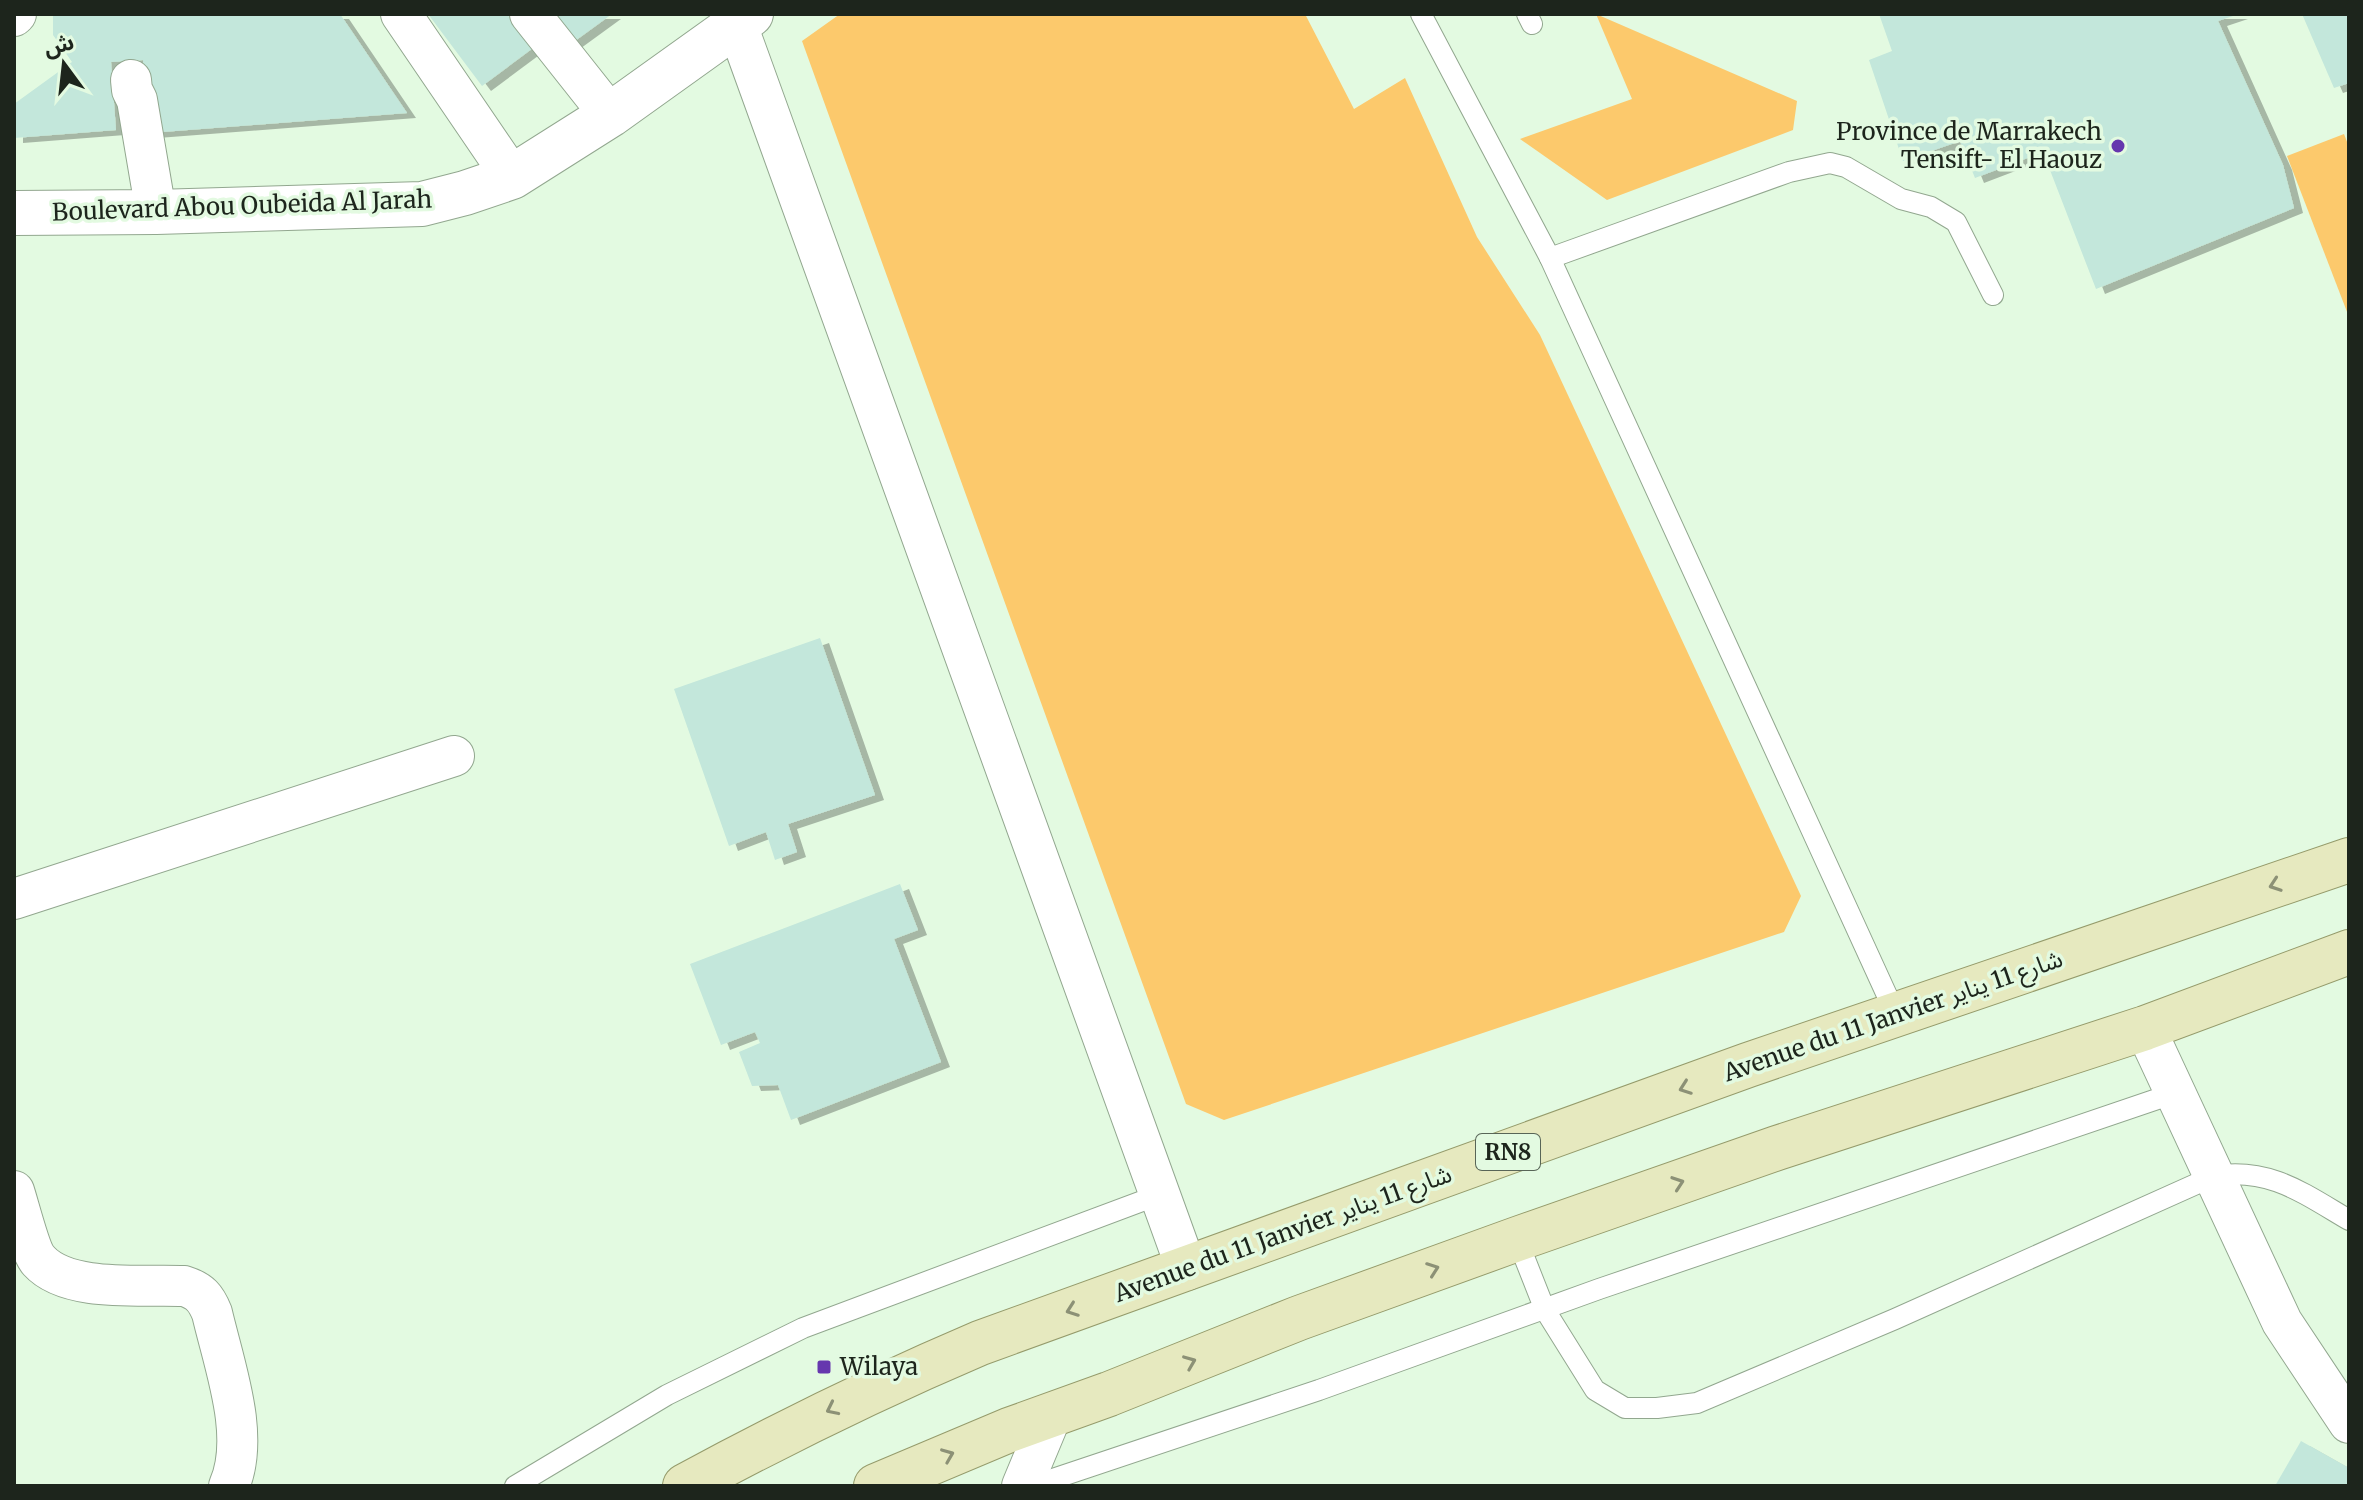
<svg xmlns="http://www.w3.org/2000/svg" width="2363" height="1500" viewBox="0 0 2363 1500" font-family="Merriweather,'Noto Sans Arabic',serif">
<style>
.green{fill:#fcc96c}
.building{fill:#c3e7db;filter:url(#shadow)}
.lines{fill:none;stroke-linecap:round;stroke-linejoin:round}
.service-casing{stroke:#92a78f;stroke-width:22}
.minor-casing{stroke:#92a78f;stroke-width:42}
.tertiary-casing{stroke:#92a78f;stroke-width:46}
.primary-casing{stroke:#959b6b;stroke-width:46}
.service{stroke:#fff;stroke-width:20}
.minor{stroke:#fff;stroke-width:40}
.tertiary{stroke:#fff;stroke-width:44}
.primary{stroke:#e6e9bf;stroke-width:44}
.oneway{stroke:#8c9176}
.poi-dot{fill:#6637ae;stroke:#e3fae1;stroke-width:3}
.labels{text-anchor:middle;stroke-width:7;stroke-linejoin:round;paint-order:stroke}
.shield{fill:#e3fae1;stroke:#586557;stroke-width:2}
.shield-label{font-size:22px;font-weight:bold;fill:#1d251c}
.poi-label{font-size:24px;fill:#1d251c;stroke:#e3fae1;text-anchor:end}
.street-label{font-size:24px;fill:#1d251c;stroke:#e3fae1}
</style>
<defs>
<filter id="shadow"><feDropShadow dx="9" dy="5" stdDeviation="0" flood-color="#0004"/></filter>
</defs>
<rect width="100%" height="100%" fill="#e3fae1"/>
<g class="green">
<path d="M840,14H1305L1354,109L1405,78L1477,237L1540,335L1801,896L1784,932L1224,1120L1186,1104L802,41Z"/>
<path d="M1596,14L1797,101L1793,130L1607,200L1520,139L1632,99Z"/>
<path d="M2344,134L2349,147V317L2287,156Z"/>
</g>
<g class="building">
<path d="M53,14H340L407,113L149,133L143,60L111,62L116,130L14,138V104L72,62L53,35Z"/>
<path d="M428,14H507L533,48L482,86Z"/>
<path d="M544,14H612L568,46Z"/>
<path d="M1879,14H2239L2218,21L2283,165L2294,208L2096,289L2043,152L1975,178L1960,141L1903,161L1869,60L1892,51Z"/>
<path d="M2302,14H2349V83L2334,88Z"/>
<path d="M820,638L875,795L788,824L797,852L775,860L766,832L729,846L674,689Z"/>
<path d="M900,884L918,930L894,939L941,1062L791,1120L778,1085L752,1086L739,1052L760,1043L755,1032L721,1045L690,964Z"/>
<path d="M2301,1441L2349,1468V1486H2275Z"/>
</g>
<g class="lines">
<g class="service-casing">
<g id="service">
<path d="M1421,14L1550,258L1896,1015"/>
<path d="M1527,14L1532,24"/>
<path d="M1550,258L1789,172L1830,163L1846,167L1901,199L1931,207L1956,222L1993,295"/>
<path d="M1517,1239L1545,1310L1595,1390L1625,1408H1657L1697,1403L1895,1319L2214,1176C2269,1167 2303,1193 2349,1220"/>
<path d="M515,1486L667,1395L803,1328L1161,1194"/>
<path d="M1032,1486L1319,1390L1599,1289L2175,1093"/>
</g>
</g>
<g class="minor-casing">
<g id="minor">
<path d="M401,14L512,177"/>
<path d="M530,14L610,115"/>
<path d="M14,16L16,14"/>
<path d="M737,25L1187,1270"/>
<path d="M131,80L132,90L137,100L156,212"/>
<path d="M14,899L454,756"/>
<path d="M2145,1028L2282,1322L2349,1423"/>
<path d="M14,1191C19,1206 30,1252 39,1261C68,1293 143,1284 184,1286C200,1291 206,1298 212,1313C224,1365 251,1436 229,1486"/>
<path d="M1022,1486L1052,1414"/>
</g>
</g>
<g class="tertiary-casing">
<path id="tertiary" d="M14,213L156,212L422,204L465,193L512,177L610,115L751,14"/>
</g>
<g class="primary-casing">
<g id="primary">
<path d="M685,1486C781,1434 879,1386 980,1343L1748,1065L2349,860"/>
<path d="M876,1486L1009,1430L1109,1394L1299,1318L1517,1239L1777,1148L2145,1028L2349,952"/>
</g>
</g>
<use href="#service" class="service"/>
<use href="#minor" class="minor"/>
<use href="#tertiary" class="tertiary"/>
<use href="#primary" class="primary"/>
</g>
<defs><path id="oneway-chevron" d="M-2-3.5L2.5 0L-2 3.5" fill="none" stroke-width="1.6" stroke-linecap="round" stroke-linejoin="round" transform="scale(2)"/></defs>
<g class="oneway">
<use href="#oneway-chevron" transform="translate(2275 885) rotate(161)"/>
<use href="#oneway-chevron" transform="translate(1685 1088) rotate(160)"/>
<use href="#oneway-chevron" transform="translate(1678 1183) rotate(-19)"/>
<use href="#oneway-chevron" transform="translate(1433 1269) rotate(-20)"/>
<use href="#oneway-chevron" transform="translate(1072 1310) rotate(160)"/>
<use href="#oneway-chevron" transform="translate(1190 1362) rotate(-22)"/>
<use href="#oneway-chevron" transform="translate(832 1409) rotate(154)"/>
<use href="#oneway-chevron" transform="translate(948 1455) rotate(-22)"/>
</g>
<g class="poi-dot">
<circle cx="2118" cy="146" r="8"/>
<rect x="816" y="1359" width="16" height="16" rx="4"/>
</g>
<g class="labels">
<rect class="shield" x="1476" y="1134" width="64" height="36" rx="6"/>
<g class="shield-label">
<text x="1508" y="1160">RN8</text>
</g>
<g class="poi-label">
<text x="2102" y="140">Province de Marrakech<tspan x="2102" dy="28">Tensift- El Haouz</tspan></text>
<text x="840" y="1375" text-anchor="start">Wilaya</text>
</g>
<g class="street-label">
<text transform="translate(242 206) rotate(-2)" y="8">Boulevard Abou Oubeida Al Jarah</text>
<text transform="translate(1893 1016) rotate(-19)" y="8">Avenue du 11 Janvier شارع 11 يناير</text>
<text transform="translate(1283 1234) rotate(-20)" y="8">Avenue du 11 Janvier شارع 11 يناير</text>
</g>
</g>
<rect width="2363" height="1500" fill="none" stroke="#1d251c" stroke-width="32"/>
<g transform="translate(64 64) rotate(345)" stroke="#e3fae1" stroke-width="6" paint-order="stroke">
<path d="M0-6L14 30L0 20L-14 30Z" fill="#1d251c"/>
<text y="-12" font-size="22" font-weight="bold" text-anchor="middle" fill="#1d251c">ش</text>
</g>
</svg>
